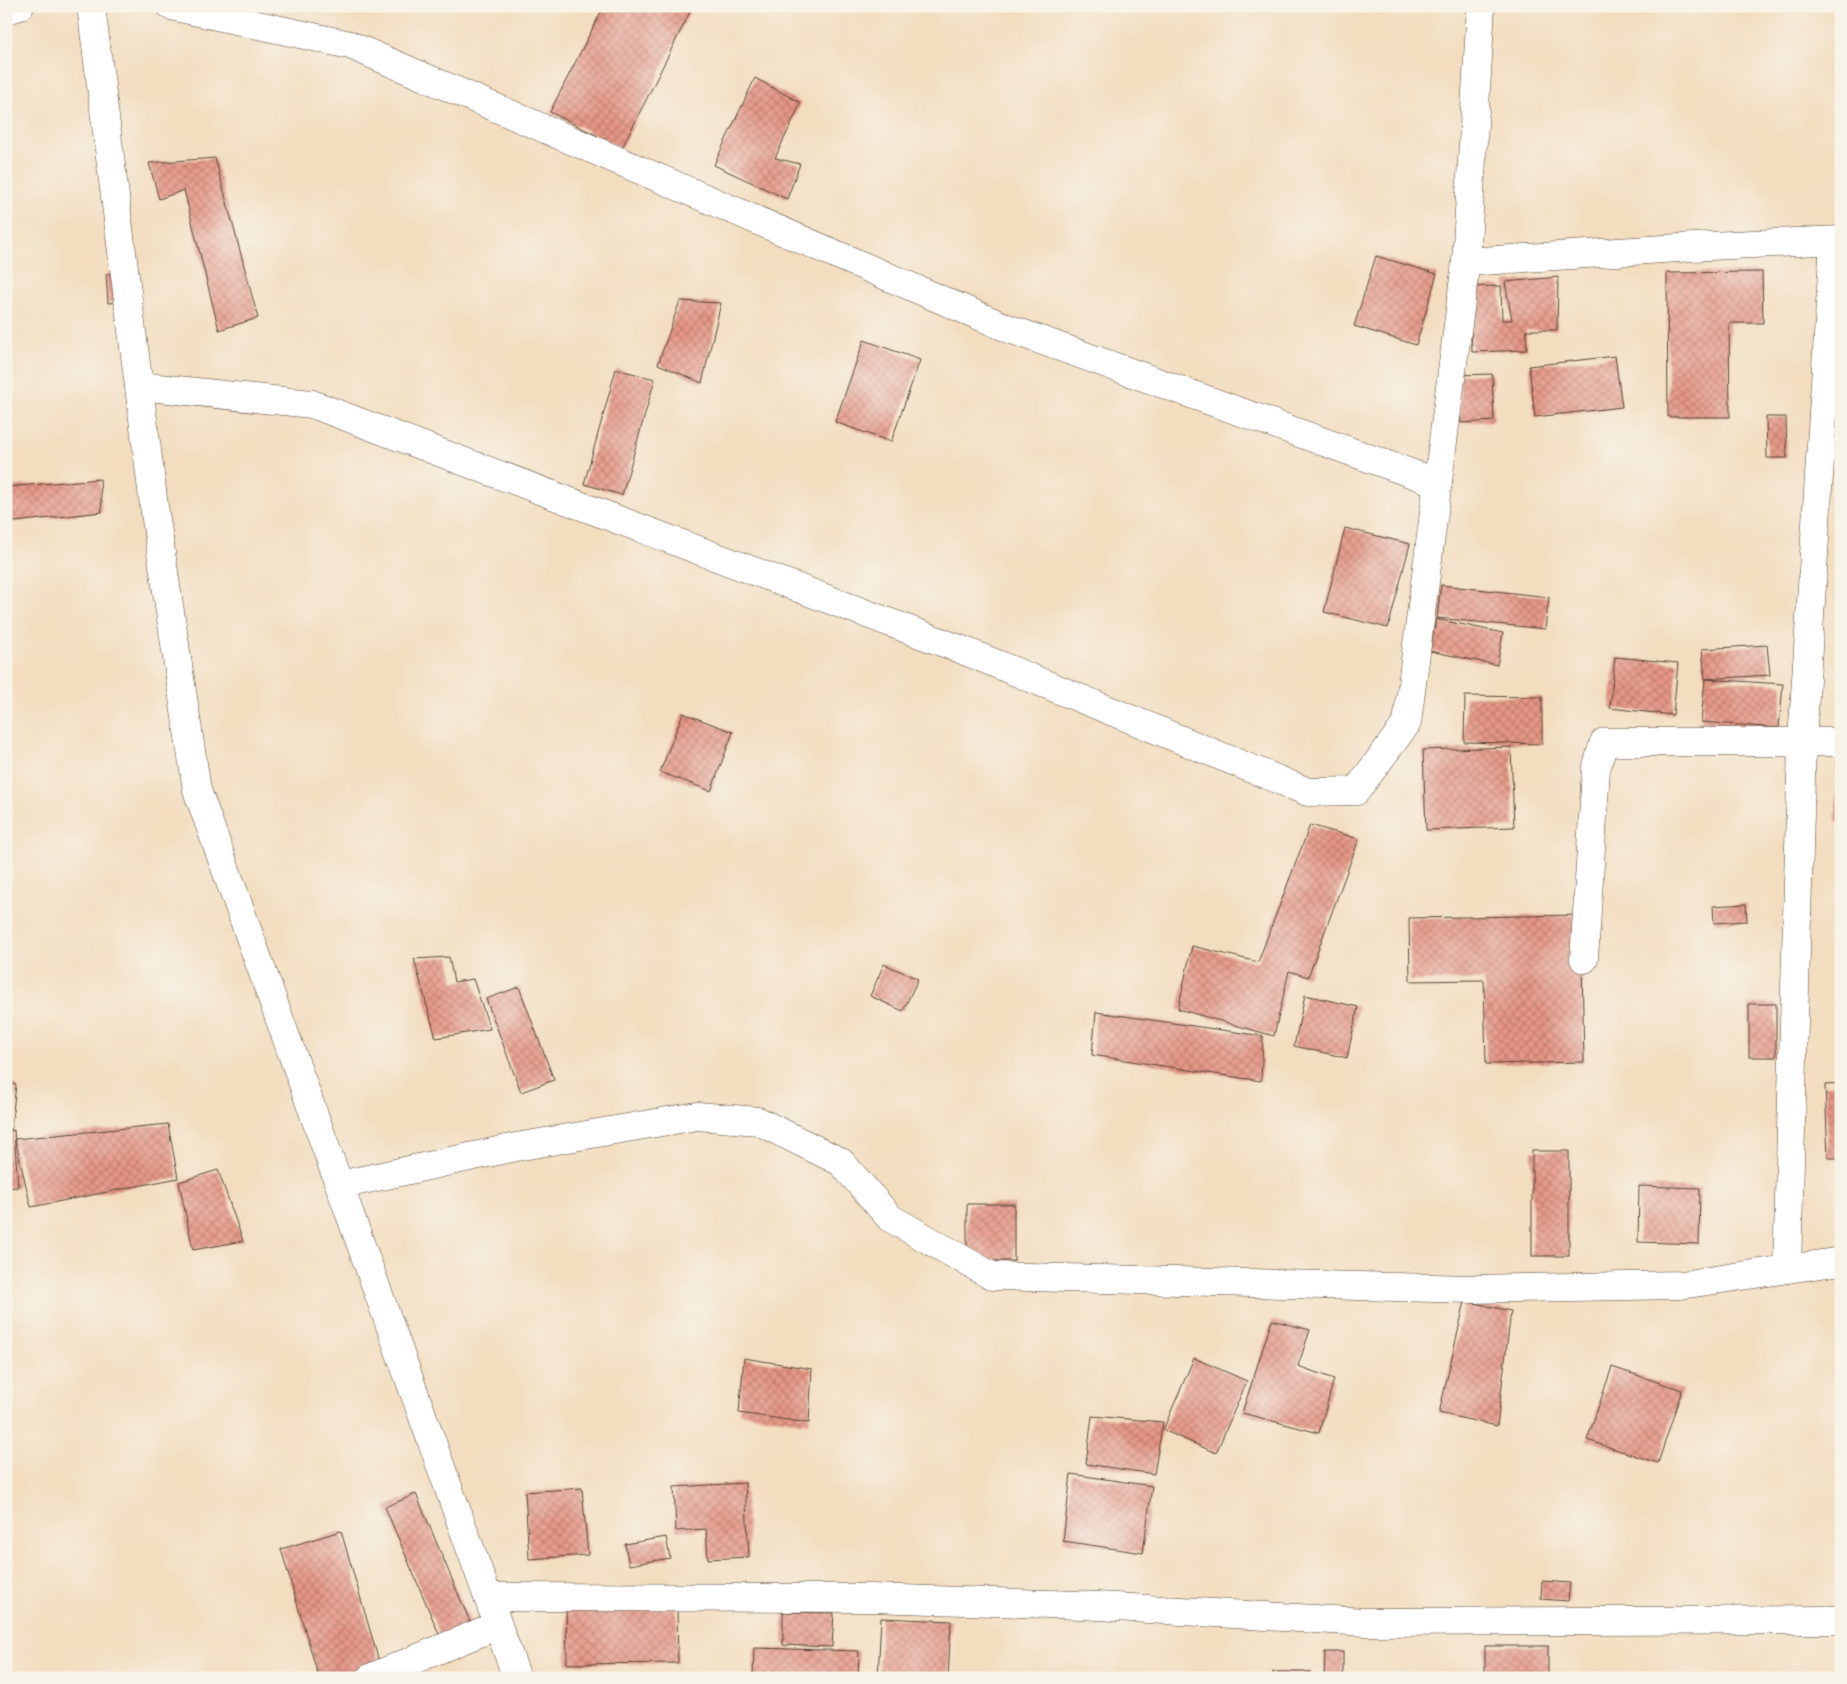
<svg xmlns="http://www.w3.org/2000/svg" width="1847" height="1684" viewBox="0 0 1847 1684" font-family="Sriracha,sans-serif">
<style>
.building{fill:url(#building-cross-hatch)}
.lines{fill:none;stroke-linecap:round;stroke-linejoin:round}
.minor-casing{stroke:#574536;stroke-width:29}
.minor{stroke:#fff;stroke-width:28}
</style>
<defs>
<pattern id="building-cross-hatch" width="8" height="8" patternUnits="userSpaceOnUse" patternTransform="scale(1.25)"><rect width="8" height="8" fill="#e79787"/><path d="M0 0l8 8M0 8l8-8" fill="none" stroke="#bc7b6e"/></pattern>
</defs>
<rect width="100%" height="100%" fill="#f7f3e8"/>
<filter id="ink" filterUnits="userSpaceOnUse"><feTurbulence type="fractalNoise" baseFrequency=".02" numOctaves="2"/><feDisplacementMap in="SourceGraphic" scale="10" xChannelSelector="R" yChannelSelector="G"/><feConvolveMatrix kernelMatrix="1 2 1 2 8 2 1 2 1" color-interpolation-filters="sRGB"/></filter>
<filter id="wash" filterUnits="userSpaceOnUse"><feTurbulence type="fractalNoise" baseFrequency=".0096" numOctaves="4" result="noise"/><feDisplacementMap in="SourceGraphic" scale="20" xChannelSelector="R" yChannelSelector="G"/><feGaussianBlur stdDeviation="1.12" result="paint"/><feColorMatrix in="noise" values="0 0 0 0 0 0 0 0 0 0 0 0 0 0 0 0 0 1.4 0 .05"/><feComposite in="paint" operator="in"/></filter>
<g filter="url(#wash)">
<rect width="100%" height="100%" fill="#f3ddbf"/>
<g id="blocks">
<g class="building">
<path d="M604,6H679L690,12L622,148L550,112Z"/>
<path d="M755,78L801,103L775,158L800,164L787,199L714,165Z"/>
<path d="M215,158L258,318L219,330L184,190L159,199L149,163Z"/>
<path d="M1376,256L1437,274L1416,345L1354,326Z"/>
<path d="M1762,272L1763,323H1729L1730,417H1668L1667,273Z"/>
<path d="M122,273L124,302L108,303L106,274Z"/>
<path d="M1558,277L1557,330H1526L1527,350L1472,352L1470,287L1501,286L1502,320H1512L1505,282Z"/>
<path d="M680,301L721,303L702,383L658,364Z"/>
<path d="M864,340L920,360L891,442L835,422Z"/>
<path d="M1615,356L1622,407L1535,417L1529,366Z"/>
<path d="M616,369L655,379L622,495L584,484Z"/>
<path d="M1492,374L1494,421L1461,423L1459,375Z"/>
<path d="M1766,417H1786L1787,458H1767Z"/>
<path d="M100,479L102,512L6,523V487Z"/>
<path d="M1345,528L1410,544L1388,628L1324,612Z"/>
<path d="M1441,585L1549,597L1545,629L1437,618Z"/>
<path d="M1436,619L1503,633L1497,665L1430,651Z"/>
<path d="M1767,645L1770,675L1705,679L1702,649Z"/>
<path d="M1615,657L1678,663L1673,715L1610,708Z"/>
<path d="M1705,679L1783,684L1779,728L1701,722Z"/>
<path d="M1465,696L1542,697V744L1464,742Z"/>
<path d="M683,713L733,732L711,791L660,772Z"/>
<path d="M1511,747L1514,827L1426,830L1423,750Z"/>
<path d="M1837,756H1841V822H1836Z"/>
<path d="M1310,825L1359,839L1308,977L1289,971L1274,1036L1178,1009L1192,946L1258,962Z"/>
<path d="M1746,904L1747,921L1714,923L1713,906Z"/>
<path d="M1581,915L1584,1062L1486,1064L1484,980L1410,981L1409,918Z"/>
<path d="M449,957L454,982L473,979L490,1029L436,1038L414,959Z"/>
<path d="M884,964L918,979L903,1011L870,996Z"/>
<path d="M519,987L554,1080L521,1092L486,999Z"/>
<path d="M1305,995L1358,1007L1347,1058L1294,1046Z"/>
<rect x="1749" y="1004" width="27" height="53"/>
<path d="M1096,1012L1263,1036L1261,1081L1092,1055Z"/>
<path d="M6,1084H16L11,1131L14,1130L18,1187L6,1188Z"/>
<path d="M1841,1084V1158H1828L1825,1085Z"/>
<path d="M168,1124L178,1178L31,1207L15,1139Z"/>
<rect x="1532" y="1151" width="37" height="105"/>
<path d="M218,1170L243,1241L193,1250L179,1182Z"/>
<path d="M1639,1186L1700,1188L1699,1244L1638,1242Z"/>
<rect x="967" y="1204" width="47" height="57"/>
<path d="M1465,1301L1511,1311L1497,1426L1439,1413Z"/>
<path d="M1272,1320L1310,1330L1298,1366L1334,1379L1319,1433L1242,1413Z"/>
<path d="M744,1358L812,1369L809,1423L739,1413Z"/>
<path d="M1194,1358L1247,1381L1216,1453L1163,1430Z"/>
<path d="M1612,1367L1682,1390L1658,1463L1587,1440Z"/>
<path d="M1092,1416L1163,1422L1154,1474L1086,1464Z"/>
<path d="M1071,1474L1152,1486L1143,1553L1063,1541Z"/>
<path d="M745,1483L749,1557L708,1559L706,1529L676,1531L674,1487Z"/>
<path d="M582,1488L588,1555L529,1559L525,1492Z"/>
<path d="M416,1494L473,1629L442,1641L385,1507Z"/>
<path d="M341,1531L381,1668L347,1678H319L281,1549Z"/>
<path d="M666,1537L670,1558L629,1565L625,1544Z"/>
<path d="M1542,1581L1570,1583L1568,1601L1541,1599Z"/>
<path d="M677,1605L678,1663L567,1664L566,1606Z"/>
<path d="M783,1612L834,1613L832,1647L783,1645Z"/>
<path d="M881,1618L951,1621L948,1678H878Z"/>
<rect x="1485" y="1646" width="63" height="32"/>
<path d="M754,1648L859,1651L858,1678H753Z"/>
<path d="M1325,1652H1343V1678H1324Z"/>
<rect x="1273" y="1672" width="37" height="6"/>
</g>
</g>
</g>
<g filter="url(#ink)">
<use href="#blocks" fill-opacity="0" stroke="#574536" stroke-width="1"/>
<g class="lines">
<g class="minor-casing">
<g id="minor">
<path d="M91,6L154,506L197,790L517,1678"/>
<path d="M171,6L350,45L1007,328L1438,483"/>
<path d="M6,10L20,6"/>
<path d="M1466,262L1709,246L1841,240"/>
<path d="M139,386L312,404L965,651L1308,792L1356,791L1407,723L1466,262L1481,6"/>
<path d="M1584,959L1596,769L1604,742H1841"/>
<path d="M340,1185L516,1147L697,1116L758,1121L841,1162L890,1218L992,1276L1471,1289L1681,1285L1841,1261"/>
<path d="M1787,1269L1802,742L1834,241"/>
<path d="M488,1597L871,1598L1081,1605L1366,1622L1841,1620"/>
<path d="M370,1678L498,1625"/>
</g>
</g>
<use href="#minor" class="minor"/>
</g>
</g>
<rect width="1847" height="1684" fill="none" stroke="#f7f3e8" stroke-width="25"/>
</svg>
